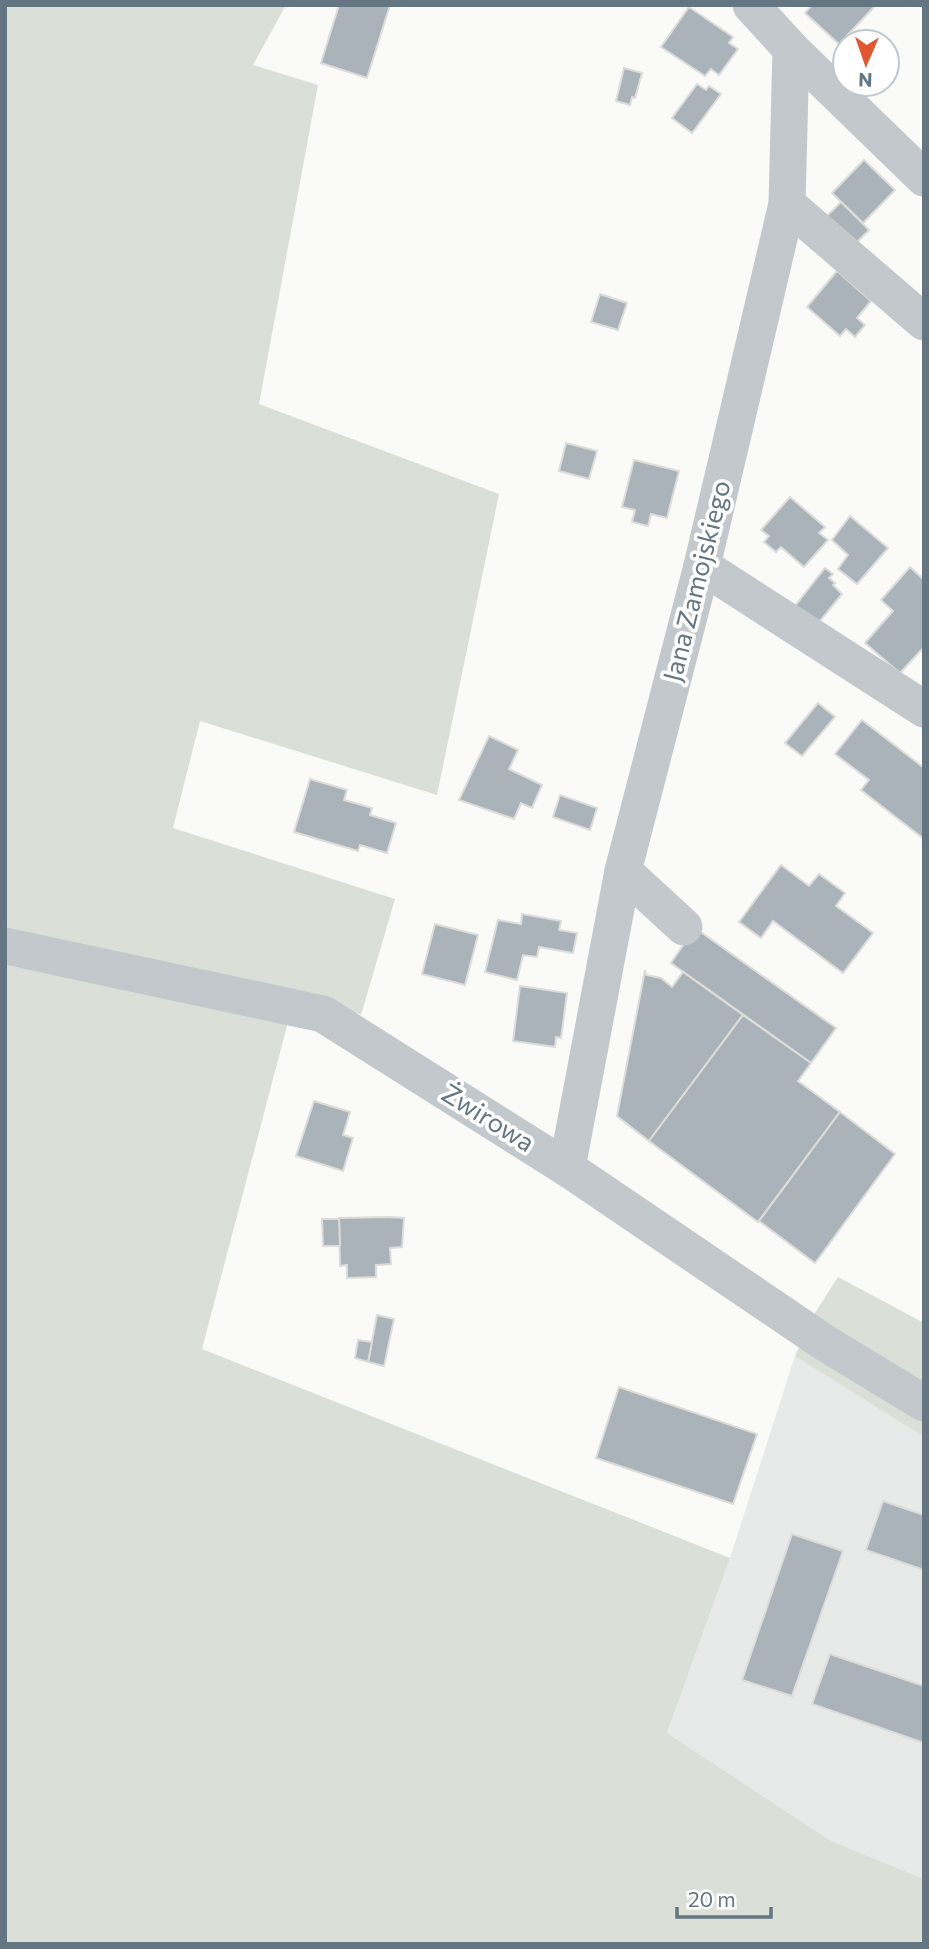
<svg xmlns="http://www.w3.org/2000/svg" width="929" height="1949" viewBox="0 0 929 1949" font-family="Commissioner,sans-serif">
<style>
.built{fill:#e8e9e9}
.green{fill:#dadfd7}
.building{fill:#aab3b9;stroke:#dcdcda;stroke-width:2}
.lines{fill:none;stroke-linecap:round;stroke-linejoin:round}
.minor{stroke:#c3c8cc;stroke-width:37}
.labels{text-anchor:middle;stroke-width:7;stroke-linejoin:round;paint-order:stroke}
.street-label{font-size:26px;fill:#657683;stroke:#fff}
</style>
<rect width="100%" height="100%" fill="#fafaf8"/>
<path class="built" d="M795,1356L924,1437V1879L831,1841L667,1733L730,1558Z"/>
<g class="green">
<path d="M5,5H286L253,65L318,85L259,404L499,494L437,795L200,721L173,828L395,899L361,1015L312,994L5,933Z"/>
<path d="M5,965L288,1022L202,1349L730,1558L667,1733L831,1841L924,1879V1944H5Z"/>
<path d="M838,1277L924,1323V1437L795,1356L813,1316Z"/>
</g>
<g class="building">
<path d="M339,5H390L367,78L321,63Z"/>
<path d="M812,5H874L875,6L839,44L805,13Z"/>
<path d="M689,7L733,37L729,43L738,49L719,75L711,69L705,76L661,47Z"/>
<path d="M624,68L642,73L635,98L632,97L630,105L616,101Z"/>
<path d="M697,84L706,90L709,86L721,94L692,133L672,118Z"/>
<path d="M864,160L895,190L863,223L832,193Z"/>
<path d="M841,202L869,230L856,243L827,216Z"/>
<path d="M837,271L871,301L857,318L865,325L855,337L846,329L840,336L807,307Z"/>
<path d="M600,294L627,303L618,330L591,322Z"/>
<path d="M566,443L597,451L589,479L559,471Z"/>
<path d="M634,460L679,471L667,518L651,514L648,526L632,522L635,510L622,507Z"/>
<path d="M790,497L825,527L819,533L828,540L804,567L781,547L776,552L764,542L769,536L761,530Z"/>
<path d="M850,516L888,548L857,584L838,569L848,555L832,540Z"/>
<path d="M910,567L924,580V647L900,673L865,643L893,611L881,600Z"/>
<path d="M825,568L833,574L829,578L835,583L833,585L842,594L820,621L795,606Z"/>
<path d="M818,703L835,717L802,756L785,743Z"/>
<path d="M862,720L924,768V839L861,790L869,780L835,754Z"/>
<path d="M489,736L518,750L509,769L542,785L532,808L521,803L514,819L459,800Z"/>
<path d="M310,779L347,790L344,800L372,808L370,815L396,823L387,853L360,845L358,851L294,832Z"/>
<path d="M560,795L597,808L590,830L553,817Z"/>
<path d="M781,865L809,886L819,874L845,893L836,906L873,933L843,973L773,921L761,938L739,922Z"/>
<path d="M522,914L561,921L559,930L577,933L573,953L539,947L537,957L523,955L517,980L485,972L498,920L521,924Z"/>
<path d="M435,924L478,935L465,985L422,974Z"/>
<path d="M695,928L836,1028L811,1063L671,963Z"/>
<path d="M645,970L646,975L661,978L672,987L683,972L743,1015L649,1141L617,1116Z"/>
<path d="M520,986L567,993L561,1038L556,1037L555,1047L513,1041Z"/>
<path d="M743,1015L811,1063L798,1081L840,1112L758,1222L649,1141Z"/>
<path d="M314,1101L350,1112L343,1135L353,1138L343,1171L296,1156Z"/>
<path d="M840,1112L895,1154L815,1263L759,1221Z"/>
<path d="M389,1217L404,1218L402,1247L390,1248L391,1264L376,1265V1277L347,1278V1265L340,1266L339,1218Z"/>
<path d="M322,1219H339L340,1246H323Z"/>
<path d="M377,1315L394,1319L384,1366L368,1362Z"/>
<path d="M358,1340L372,1342L368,1362L355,1358Z"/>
<path d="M619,1387L757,1434L733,1504L596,1458Z"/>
<path d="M883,1501L924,1515V1570L866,1550Z"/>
<path d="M792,1534L843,1551L792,1696L742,1680Z"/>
<path d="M830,1654L924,1686V1743L812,1704Z"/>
</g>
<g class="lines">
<g class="minor">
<path d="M791,49L924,178"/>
<path d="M787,204L924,322"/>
<path d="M702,566L924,709"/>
<path d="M623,871L684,927"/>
<path d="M5,946L323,1014L567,1168L825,1343L924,1403"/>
<path d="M567,1168L623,871L702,566L787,204L791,49L751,5"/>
</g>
</g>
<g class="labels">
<g class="street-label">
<text transform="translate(697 581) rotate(-76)" y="9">Jana Zamojskiego</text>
<text transform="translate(488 1118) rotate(32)" y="9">Żwirowa</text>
</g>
</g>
<rect width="929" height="1949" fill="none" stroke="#657683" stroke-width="14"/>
<g transform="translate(866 63) rotate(182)"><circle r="33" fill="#ffffff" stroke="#c1c8cd" stroke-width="2"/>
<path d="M0-5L12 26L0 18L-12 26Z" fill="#e4572e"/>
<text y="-10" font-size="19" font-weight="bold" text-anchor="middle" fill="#657683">N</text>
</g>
<path d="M677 1907v10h94v-10" fill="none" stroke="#657683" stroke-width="3.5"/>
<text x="688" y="1907" font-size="21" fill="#657683" stroke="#ffffff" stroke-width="5" paint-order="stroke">20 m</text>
</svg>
